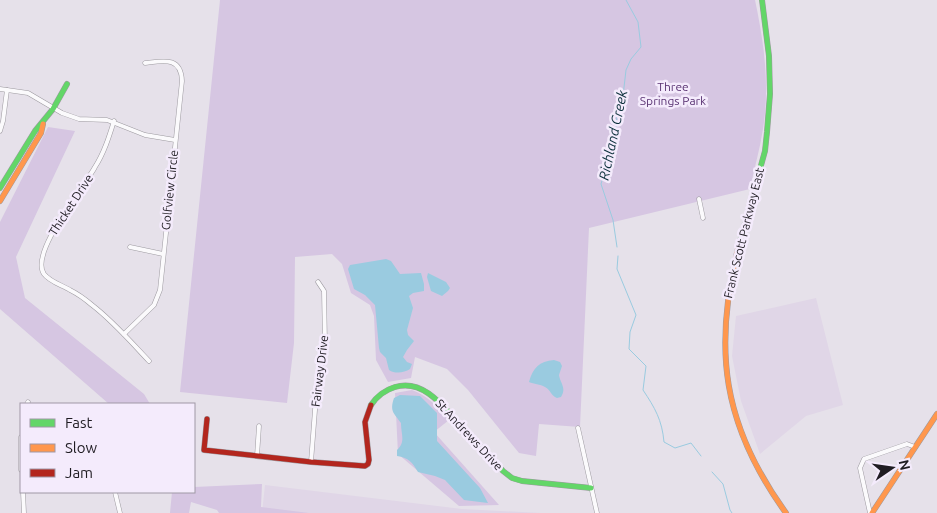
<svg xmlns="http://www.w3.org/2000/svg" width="937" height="513" viewBox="0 0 937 513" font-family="Ubuntu,sans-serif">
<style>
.built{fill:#e0d6e7}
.green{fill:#d6c6e2}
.water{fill:#9acbe0}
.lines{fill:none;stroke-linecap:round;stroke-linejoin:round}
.stream{stroke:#9acbe0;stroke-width:1}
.street-casing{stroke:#9d9aa0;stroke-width:5}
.fast-casing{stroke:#9d9aa0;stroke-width:6}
.slow-casing{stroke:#9d9aa0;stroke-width:6}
.jam-casing{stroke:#9d9aa0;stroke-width:6}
.street{stroke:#fbfafc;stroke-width:4}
.fast{stroke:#63d668;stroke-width:5}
.slow{stroke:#ff974d;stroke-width:5}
.jam{stroke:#b3261e;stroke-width:5}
.labels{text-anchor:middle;stroke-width:5;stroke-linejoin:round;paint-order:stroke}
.park-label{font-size:12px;fill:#593272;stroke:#f4ebfc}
.street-label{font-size:12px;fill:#1f1c22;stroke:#f4ebfc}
.water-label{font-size:14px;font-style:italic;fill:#0c303b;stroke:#f4ebfc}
</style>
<rect width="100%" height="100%" fill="#e6e1ea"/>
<g class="built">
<path d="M816,298L843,405L806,416L760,454L741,401L732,356L736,316Z"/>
<path d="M265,485L462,509L541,513H262Z"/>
</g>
<g class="green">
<path d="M220,0H755C764,42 770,86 763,129C760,149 754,169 750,189L589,228L580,427L539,424L536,456L519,453L468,390L447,369L415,357L411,378L388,382L376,360L374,316L370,305L351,293L342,264L332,254L295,257L294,343L287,403L180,392Z"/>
<path d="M48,127L75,131L16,257L25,298L144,394L150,404H109L0,309V222Z"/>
<path d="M412,390C429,396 437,407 449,420L434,432L499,505L459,506L398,454L395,393Z"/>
<path d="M262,484L261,507L309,513H219L217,510L191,502L189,513H170L172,492H194V487Z"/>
</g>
<g class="water">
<path d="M386,259L391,261L400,274L421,273L424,284V291L413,293L409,296L413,308L407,330L408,335L414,341L407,350L403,357L407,362L412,364L410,369C404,373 395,374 389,370L386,358L380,352L379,348L375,305L365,295L354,289L348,269L350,265Z"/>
<path d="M428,273L446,282L450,288L448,291L442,296L431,291L427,277Z"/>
<path d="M554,360L560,362L562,366L559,375C560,383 567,388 561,397L557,398C551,396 551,390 545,387C540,384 534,384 529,382C533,368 539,361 554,360Z"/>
<path d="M400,395L420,396L437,413V441L480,488L488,503L464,500L445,480L435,476L418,472C412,462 409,458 397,456V450C406,442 401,435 401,423C395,414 389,412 394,398Z"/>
</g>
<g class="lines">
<g class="stream">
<path d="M617,247L613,220L601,184L616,134L617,113L623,96L626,70L631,59L641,47L638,22L626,0"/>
<path d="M618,256L617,269L636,315L630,332L629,349L646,366L643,390C655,408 662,420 664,442L675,448L691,443L701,456"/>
<path d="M712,472L723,484L730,510L732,513"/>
</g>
<g class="street-casing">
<g id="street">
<path d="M0,89L28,93L62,113L79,119L107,120L145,135L175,140"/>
<path d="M114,121C109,137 104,153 95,167C85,186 29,253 44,274C50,282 62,285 70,290C78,294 85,299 92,305C113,321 131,342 149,361"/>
<path d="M0,131L3,121L7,90"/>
<path d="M699,199L703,218"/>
<path d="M130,247L163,254"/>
<path d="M124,334L154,305L160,290L182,81C181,56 163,61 145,63"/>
<path d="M27,404L28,402"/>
<path d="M578,428L597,513"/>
<path d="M21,437V470"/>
<path d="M257,456L259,426"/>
<path d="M311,462L316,397L325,343L324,291L318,282"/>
<path d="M23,492L24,513"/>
<path d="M115,492L120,513"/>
<path d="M870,513L860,468L864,459L907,444L915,447"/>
</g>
</g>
<g class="fast-casing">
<g id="fast">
<path d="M0,188L35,131L53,109L67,84"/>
<path d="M739,245L765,151L767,132L770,94L769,56L762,0"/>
<path d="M371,405C377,396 385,390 395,387C425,378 446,410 463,428C477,443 490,457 503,471L512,478L522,481L591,488"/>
</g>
</g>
<g class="slow-casing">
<g id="slow">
<path d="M0,201L41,133L43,124"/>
<path d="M739,245C712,349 723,426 786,513"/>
<path d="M872,513L937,414"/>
</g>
</g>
<g class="jam-casing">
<path id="jam" d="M207,419L204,450L311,462L365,466L368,464L369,460L365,422L371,405"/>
</g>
<use href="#street" class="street"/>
<use href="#fast" class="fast"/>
<use href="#slow" class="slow"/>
<use href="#jam" class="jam"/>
</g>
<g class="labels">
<g class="park-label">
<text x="673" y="91">Three<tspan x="673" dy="14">Springs Park</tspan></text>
</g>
<g class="street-label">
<text transform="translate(170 190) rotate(-84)" y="4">Golfview Circle</text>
<text transform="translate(71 205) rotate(-57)" y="4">Thicket Drive</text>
<text transform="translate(744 233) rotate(-76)" y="4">Frank Scott Parkway East</text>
<text transform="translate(320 371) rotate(-83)" y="4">Fairway Drive</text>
<text transform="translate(469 435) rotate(47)" y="4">St Andrews Drive</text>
</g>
<g class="water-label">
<text transform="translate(613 135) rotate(-78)" y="5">Richland Creek</text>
</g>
</g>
<rect x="20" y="403" width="175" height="90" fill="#f4ebfc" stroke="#9f98a5"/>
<rect x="30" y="419" width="25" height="8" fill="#63d668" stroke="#9f98a5"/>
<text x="65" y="428" font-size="15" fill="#1f1c22">Fast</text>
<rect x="30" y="444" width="25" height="8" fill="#ff974d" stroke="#9f98a5"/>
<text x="65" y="453" font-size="15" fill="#1f1c22">Slow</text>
<rect x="30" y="469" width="25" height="8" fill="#b3261e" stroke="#9f98a5"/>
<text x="65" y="478" font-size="15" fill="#1f1c22">Jam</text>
<g transform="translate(892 468) rotate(77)" stroke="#f4ebfc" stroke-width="4" paint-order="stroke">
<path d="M0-4L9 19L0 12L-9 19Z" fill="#1f1c22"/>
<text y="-8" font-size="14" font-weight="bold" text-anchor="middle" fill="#1f1c22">N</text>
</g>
</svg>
